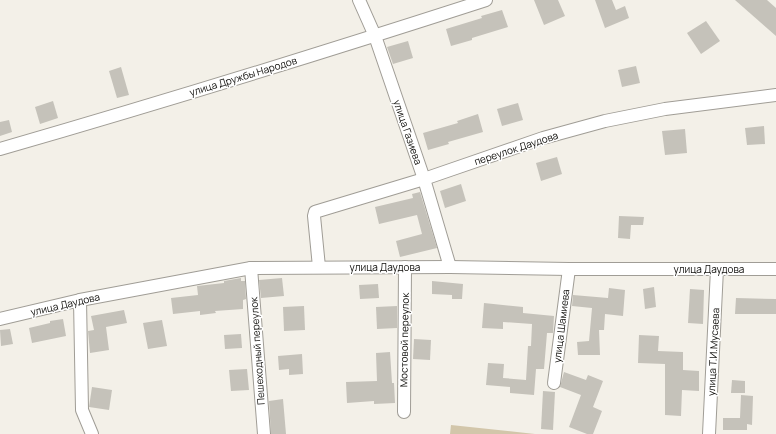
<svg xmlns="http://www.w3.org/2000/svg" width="776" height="434" viewBox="0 0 776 434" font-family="Manrope,sans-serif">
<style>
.green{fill:#d2c6aa}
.building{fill:#c5c2ba}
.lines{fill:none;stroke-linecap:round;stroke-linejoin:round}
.minor-casing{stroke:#a09d96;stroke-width:14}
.minor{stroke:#fff;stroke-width:12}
.labels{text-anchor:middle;stroke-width:3;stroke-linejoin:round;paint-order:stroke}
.street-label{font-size:10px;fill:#0e0d0a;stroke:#fff}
</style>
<rect width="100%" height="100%" fill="#f3f0e8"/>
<path class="green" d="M451,425L535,434H450Z"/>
<g class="building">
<path d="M534,0H558L565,16L544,25Z"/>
<path d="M595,0H612L616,10L625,6L629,18L605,28Z"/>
<path d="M735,0H767L776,8V36Z"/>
<path d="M502,10L508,27L472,38V40L451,46L446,29L482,18L481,16Z"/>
<path d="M706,21L720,41L701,54L687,33Z"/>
<path d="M408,41L413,58L393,64L387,47Z"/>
<path d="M636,66L640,83L622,87L618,70Z"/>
<path d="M121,67L129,95L117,98L109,71Z"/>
<path d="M53,101L58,118L40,124L35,107Z"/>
<path d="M518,103L523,120L502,126L497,109Z"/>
<path d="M478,114L483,132L448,142L449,144L428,150L423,133L458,123L457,121Z"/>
<path d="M9,120L12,132L0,136V122Z"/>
<path d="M764,126L765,144L747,145L745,128Z"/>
<path d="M685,129L687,153L665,155L662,131Z"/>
<path d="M557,157L562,174L541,181L536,163Z"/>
<path d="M461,184L466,201L445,208L440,191Z"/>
<path d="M420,192L437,248L400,257L396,241L422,234L417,215L379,224L375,207L413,198L412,194Z"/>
<path d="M619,216L644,217L643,225H631L630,239L618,238Z"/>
<path d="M241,278V281H245L246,299L243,300V309L215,311L216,313L200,315V311L173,314L171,298L198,295L197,286L224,283V281Z"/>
<path d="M282,278L284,296L261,298L259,280Z"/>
<path d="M432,281L463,284L462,299H452V295L432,294Z"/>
<path d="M378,284L379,298L360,299L359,285Z"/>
<path d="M654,287L656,307L645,309L643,289Z"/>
<path d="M609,288L625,290L623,316L605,314L604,330H599L600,355H578L577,342L589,341L592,308L572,306L573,295L608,298Z"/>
<path d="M690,289L704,290L703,324L688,323Z"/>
<path d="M736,298L776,299V314H735Z"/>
<path d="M484,303L523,307V313L554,316L553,333H547L544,369H536L534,395L510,393V387L486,385L488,363L504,364L503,378L526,380L528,346H531L532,324L503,322V329L482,328Z"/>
<path d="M304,306L305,330L284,331L283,307Z"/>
<path d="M397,306V328L377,329L376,307Z"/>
<path d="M124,310L127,323L106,327L109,350L90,353L88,331L94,330L91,316Z"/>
<path d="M63,319L66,336L32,343L29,328L50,323V321Z"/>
<path d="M162,320L167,346L148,349L143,323Z"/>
<path d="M10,329L13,344L1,346L0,330Z"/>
<path d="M241,334L242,348L225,349L224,335Z"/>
<path d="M639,335L659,336L658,351L683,352V370L699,371V391L682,390L681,416L665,415V364L638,363Z"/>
<path d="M414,339L431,340L430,360L413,359Z"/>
<path d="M390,352L392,383H394L395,403L374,404V401L347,403L346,382L377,381L376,353Z"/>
<path d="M302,354L303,374L289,375V369L279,370L278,356Z"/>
<path d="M247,369L249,390L231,391L229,370Z"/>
<path d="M564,372L586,380L588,375L603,381L593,407L602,411L593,434H587L569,427L581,395L560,387Z"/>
<path d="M732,380L745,381V393H731Z"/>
<path d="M92,387L112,390L109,410L89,407Z"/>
<path d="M543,391L555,392L553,430L541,429Z"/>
<path d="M741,395L753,396L752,425L747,424V430H723V418H740Z"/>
<path d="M283,399L286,434H271L269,401Z"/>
</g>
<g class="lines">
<g class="minor-casing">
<g id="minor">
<path d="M359,0L375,36L424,179L450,267"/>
<path d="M0,149C163,102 325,52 486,0"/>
<path d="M319,267L314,216L315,212L318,211L424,179L543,138L605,121L665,109L776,95"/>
<path d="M251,268L264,434"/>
<path d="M80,300L82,410L92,434"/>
<path d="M0,319L80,300L251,268L450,267L569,269H776"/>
<path d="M554,383L569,269"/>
<path d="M404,412L405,267"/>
<path d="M709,434L717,269"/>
</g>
</g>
<use href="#minor" class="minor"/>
</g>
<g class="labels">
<g class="street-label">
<text transform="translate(243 76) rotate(-17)" y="4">улица Дружбы Народов</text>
<text transform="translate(408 132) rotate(71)" y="4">улица Газиева</text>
<text transform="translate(516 148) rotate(-18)" y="4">переулок Даудова</text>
<text x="385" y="271">улица Даудова</text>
<text x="709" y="273">улица Даудова</text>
<text transform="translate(65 304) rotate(-13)" y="4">улица Даудова</text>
<text transform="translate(561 326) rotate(-83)" y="4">улица Шамиева</text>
<text transform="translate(404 340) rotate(-89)" y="4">Мостовой переулок</text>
<text transform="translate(257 351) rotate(-94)" y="4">Пешеходный переулок</text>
<text transform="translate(713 352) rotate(-87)" y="4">улица Т.И.Мусаева</text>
</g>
</g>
</svg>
